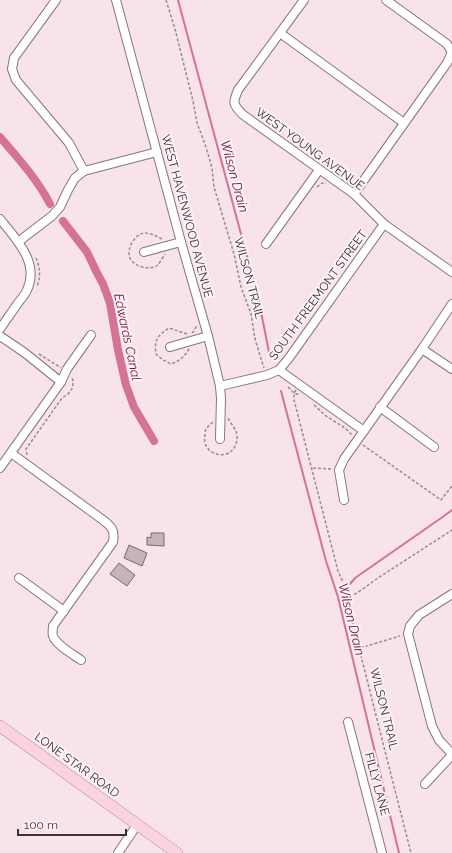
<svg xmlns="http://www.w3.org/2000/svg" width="452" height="853" viewBox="0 0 452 853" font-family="Raleway,sans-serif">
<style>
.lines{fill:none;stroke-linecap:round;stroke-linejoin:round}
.stream{stroke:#d57392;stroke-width:2}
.canal{stroke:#d57392;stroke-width:8}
.building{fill:#c6b2b7;stroke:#7b696d}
.minor-casing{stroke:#88757a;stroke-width:10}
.major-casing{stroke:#b68794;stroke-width:12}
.path{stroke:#988a8e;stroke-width:1.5;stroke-dasharray:3 2;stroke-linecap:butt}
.minor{stroke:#fff;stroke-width:8}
.major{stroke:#fbd3de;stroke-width:11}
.labels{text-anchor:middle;stroke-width:4;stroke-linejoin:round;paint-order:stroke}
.street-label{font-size:12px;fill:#3a3234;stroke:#fff2f5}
.water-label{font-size:13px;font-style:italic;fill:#6c1338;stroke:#fff2f5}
</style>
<rect width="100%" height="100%" fill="#f7e3e8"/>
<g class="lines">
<g class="stream">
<path d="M178,0L258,297L270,357"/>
<path d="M281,391L326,561L338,597L399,853"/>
<path d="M350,584L355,578L444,516L452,510"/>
</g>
<g class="canal">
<path d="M0,137C18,158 37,179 50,204"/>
<path d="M63,221L87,252L97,273L103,284L110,303L118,350L126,385L134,407L154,441"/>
</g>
</g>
<g class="building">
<path d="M151,533H164V546L147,545V537L151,538Z"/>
<path d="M129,545L147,553L142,566L124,558Z"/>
<path d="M119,563L135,575L127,586L110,574Z"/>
</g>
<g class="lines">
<g class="minor-casing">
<g id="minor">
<path d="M56,0L14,58L12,69L16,80L69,143L84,171"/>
<path d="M116,0L181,242L208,336L220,386L221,398L220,439"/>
<path d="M304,0L238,90C233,103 232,103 242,114L354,194L384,224L452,272"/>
<path d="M386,0L447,44L452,52"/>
<path d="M280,33L404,123"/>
<path d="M354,194L447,63L452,52"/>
<path d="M0,219C16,239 40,263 27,290C25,295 21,299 18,303C12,312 6,320 0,329"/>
<path d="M18,242L52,216L60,207L68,190L75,178L84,171L157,152"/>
<path d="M266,244L319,170"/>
<path d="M144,252L181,242"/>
<path d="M0,336L25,353L61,382"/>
<path d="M170,347L208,336"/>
<path d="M422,349L452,369"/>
<path d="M279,370L364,431"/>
<path d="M220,386L267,375L279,370L289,358L384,224"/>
<path d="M380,407L434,447"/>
<path d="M11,453L103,520C112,527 115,530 113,542L53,626C53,630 52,633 53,636C56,645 74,655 81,660"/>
<path d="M0,468L61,382L67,369L91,335"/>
<path d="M344,500L339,470L344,459L422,349L452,304"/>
<path d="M19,578L64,611"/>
<path d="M452,594L419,615L410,626L408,634L432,726L439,740L452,754"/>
<path d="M348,722L382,853"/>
<path d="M425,784L452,755"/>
<path d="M118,853L137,825"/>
</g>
</g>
<g class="major-casing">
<path id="major" d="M0,726L177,853"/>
</g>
<g class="path">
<path d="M166,0L175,29L193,101L197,123L206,147L212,168L214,187L234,254L241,287L251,314L255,339L264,368"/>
<path d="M317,187L322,183H326"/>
<path d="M162,239C156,236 151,233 144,233C135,234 126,249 130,258C134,267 150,271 158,265C160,262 163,257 165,254"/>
<path d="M36,258C40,267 41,277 37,286"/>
<path d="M192,333L194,331L197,325"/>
<path d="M187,334L169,328C157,336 154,340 156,354L163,360L171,364C180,361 184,357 189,349"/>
<path d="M39,354L58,366L61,367"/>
<path d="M288,387L294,393L300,395"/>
<path d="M296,390L294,393V400L338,571L350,597L353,628L359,648L387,759L411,853"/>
<path d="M314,405L326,416L345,428L352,435"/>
<path d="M213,422C211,424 208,426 206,429C205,431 205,433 205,435C200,457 236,464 237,438C238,430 231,425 228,418"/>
<path d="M363,445L441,500L452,486"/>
<path d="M27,455L26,449L62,398C71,393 75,387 72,377"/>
<path d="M313,468L333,469"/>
<path d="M350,597L360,591L378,578L452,530"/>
<path d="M360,648L400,636"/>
</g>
<use href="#minor" class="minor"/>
<use href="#major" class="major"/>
</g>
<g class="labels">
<g class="street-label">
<text transform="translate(310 149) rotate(36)" y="4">WEST YOUNG AVENUE</text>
<text transform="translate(187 216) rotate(75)" y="4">WEST HAVENWOOD AVENUE</text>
<text transform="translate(249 278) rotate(75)" y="4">WILSON TRAIL</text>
<text transform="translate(318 295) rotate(-54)" y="4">SOUTH FREEMONT STREET</text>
<text transform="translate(384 709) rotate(76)" y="4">WILSON TRAIL</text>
<text transform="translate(77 765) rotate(36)" y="4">LONE STAR ROAD</text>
<text transform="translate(377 784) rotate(75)" y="4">FILLY LANE</text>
</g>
<g class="water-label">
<text transform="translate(235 176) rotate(75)" y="5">Wilson Drain</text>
<text transform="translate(128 337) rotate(78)" y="5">Edwards Canal</text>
<text transform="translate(352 619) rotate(76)" y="5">Wilson Drain</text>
</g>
</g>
<path d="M18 829v6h108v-6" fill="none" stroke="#3a3234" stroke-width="2"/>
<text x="24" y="829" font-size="12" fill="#3a3234" stroke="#fff2f5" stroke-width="3" paint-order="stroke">100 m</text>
</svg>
